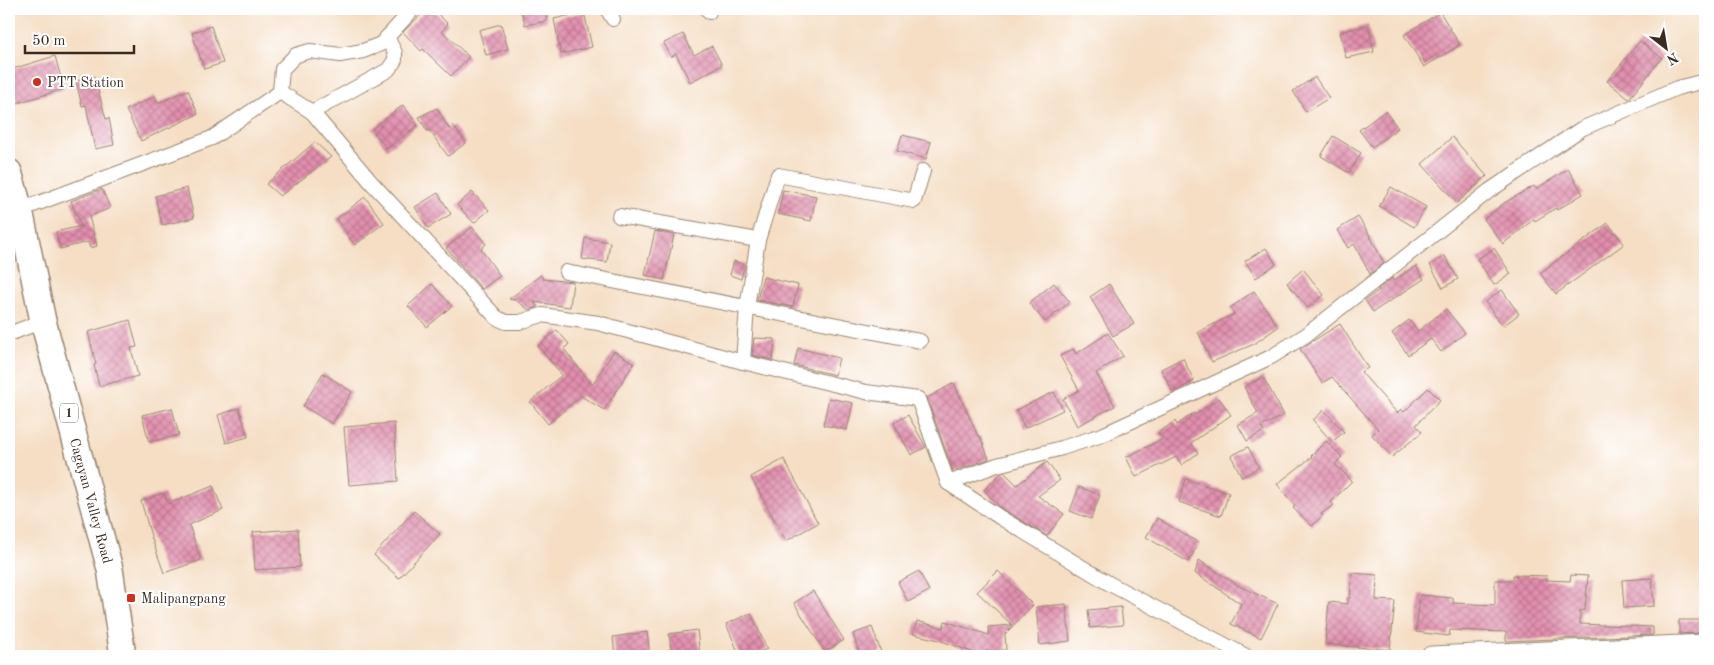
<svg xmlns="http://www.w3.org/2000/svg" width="1714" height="665" viewBox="0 0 1714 665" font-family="'Old Standard TT',serif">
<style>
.building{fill:url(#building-cross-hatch)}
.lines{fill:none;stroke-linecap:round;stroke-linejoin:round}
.street-casing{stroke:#988471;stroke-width:16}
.secondary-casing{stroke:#988471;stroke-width:21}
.highway-casing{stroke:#988471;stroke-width:28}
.street{stroke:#fff;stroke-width:14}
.secondary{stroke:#fff;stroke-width:19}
.highway{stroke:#fff;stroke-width:25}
.poi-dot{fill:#c8321e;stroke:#fff;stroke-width:2}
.labels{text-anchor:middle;stroke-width:4;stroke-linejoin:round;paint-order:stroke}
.shield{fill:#fff;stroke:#766a62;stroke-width:1}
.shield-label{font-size:12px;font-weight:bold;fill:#3b2a1e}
.poi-label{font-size:14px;fill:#3b2a1e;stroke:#fff;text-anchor:start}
.street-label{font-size:14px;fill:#3b2a1e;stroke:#fff}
</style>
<defs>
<pattern id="building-cross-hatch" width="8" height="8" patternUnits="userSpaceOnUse" patternTransform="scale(1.25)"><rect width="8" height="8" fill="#e28fae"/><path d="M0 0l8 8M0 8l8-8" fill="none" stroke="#b8758d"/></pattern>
</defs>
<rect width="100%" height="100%" fill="#fff"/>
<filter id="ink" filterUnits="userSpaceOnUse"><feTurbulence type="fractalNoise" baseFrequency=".02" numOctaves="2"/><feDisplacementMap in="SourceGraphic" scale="10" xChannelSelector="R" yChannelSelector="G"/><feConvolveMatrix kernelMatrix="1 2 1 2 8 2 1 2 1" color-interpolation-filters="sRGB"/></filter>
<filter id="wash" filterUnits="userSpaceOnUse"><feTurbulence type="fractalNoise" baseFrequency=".0096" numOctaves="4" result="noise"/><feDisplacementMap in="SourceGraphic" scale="20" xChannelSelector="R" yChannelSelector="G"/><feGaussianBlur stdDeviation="1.12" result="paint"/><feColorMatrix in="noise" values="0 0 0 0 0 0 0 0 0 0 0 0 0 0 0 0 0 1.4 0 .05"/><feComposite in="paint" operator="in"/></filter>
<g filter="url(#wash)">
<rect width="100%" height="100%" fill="#f5dec4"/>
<g id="blocks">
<g class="building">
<path d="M427,9H433L448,24L442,31L469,57L451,76L423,49L421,51L403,32Z"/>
<path d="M521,9H545L547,21L525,25Z"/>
<path d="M584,12L592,47L561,54L554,19Z"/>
<path d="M1440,12L1460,45L1424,67L1404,35Z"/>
<path d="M501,24L508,49L486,55L479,30Z"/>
<path d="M1368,25L1374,52L1346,58L1340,32Z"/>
<path d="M211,26L223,63L204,69L192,33Z"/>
<path d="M683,34L694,55L712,46L722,65L690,82L676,54L671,57L664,43Z"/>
<path d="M1640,41L1662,58L1629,99L1607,81Z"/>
<path d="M55,56L64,89L17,103L9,75V70Z"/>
<path d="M94,76L106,119L109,118L114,145L95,149L86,105L82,106L76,81Z"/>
<path d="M1315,77L1329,98L1306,112L1293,91Z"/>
<path d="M188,90L198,114L141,141L126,110L155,96L158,103Z"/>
<path d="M403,105L418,125L387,149L372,129Z"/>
<path d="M437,108L449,129L453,125L466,143L448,156L429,130L427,131L419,117Z"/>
<path d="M1385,111L1398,128L1372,147L1359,130Z"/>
<path d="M902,135L931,142L926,159L897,151Z"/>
<path d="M1333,136L1361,153L1349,173L1321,156Z"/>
<path d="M1452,137L1487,176L1457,203L1422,164Z"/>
<path d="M315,142L331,157L280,196L266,184Z"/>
<path d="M1568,169L1583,194L1557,210L1556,208L1535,221L1534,219L1503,244L1484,219L1504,203L1534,186L1536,189Z"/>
<path d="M1391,187L1426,207L1414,227L1379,206Z"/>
<path d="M187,188L194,218L162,225L155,196Z"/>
<path d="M102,189L110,208L89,217L97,246L90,248L88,242L60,249L56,232L81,226L71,201Z"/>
<path d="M783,190L816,196L811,221L778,214Z"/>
<path d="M472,192L489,210L474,223L457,205Z"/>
<path d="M438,193L451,214L428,228L415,207Z"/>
<path d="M365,197L384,223L355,245L336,219Z"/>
<path d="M1358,217L1369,234L1384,263L1370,274L1354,244L1348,248L1337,230Z"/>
<path d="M1608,223L1624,244L1556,294L1540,273Z"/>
<path d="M472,227L486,244L481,249L500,276L482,289L446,248Z"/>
<path d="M655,231L674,235L664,280L645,275Z"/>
<path d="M585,238L610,242L607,262L582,259Z"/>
<path d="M1266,248L1276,264L1256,278L1245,261Z"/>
<path d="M1494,248L1511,274L1494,285L1477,259Z"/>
<path d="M1445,256L1458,279L1443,288L1430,265Z"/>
<path d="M734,261L745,265L741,279L730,275Z"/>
<path d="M1416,266L1424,279L1373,312L1365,300L1379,290L1378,289L1392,278L1393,281Z"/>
<path d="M1303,269L1324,295L1308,308L1287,283Z"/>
<path d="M541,275L543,279L573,282L570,307L534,302L538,307L529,310L516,300L509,299Z"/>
<path d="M763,277L798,285L793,307L757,300Z"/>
<path d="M1054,283L1070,302L1045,322L1029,303Z"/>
<path d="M432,284L452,306L427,327L408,306Z"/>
<path d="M1109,284L1134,324L1113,336L1090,297Z"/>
<path d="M1502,290L1519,314L1503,326L1485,302Z"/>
<path d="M1254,291L1278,327L1254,344L1212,362L1198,332L1234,314L1230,308Z"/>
<path d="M1446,309L1465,333L1441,352L1431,339L1408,355L1392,333L1409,320L1418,331Z"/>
<path d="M130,320L137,347L131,348L138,376L99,386L94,365L96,364L88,332Z"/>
<path d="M1340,324L1368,368L1361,372L1397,413L1401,409L1404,412L1428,388L1440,400L1416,425L1422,432L1392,457L1372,435L1378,429L1332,377L1322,383L1300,349Z"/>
<path d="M557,330L569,344L564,349L592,385L614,351L634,363L604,410L581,396L548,424L530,402L562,375L538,346Z"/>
<path d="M1108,333L1123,356L1096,373L1115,406L1077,426L1063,399L1079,390L1060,356L1073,349L1076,354Z"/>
<path d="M754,338L775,339L773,360L752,355Z"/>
<path d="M798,348L839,358L835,375L794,365Z"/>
<path d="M1183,358L1194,381L1173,392L1161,369Z"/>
<path d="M323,373L352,392L332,424L303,406Z"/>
<path d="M1263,377L1284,415L1261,427L1264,431L1247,441L1238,425L1258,413L1244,387Z"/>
<path d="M954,383L978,436H980L989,459L953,471L927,398Z"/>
<path d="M1054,392L1063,410L1025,428L1016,410Z"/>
<path d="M829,398L853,403L847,430L823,425Z"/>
<path d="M1219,398L1231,415L1191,443L1198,453L1182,465L1176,457L1136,477L1126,457L1163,439L1158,433L1175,421L1177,425L1194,413L1195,415Z"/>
<path d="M172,408L179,435L149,442L142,415Z"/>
<path d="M239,408L248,437L226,443L218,415Z"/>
<path d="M1324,410L1344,432L1332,442L1313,420Z"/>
<path d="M908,415L926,447L911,455L894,423Z"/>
<path d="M394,423L398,481L349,485L344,427Z"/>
<path d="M1326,441L1342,457L1335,464L1352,481L1331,502L1334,505L1321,514L1323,515L1312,526L1293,508L1295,506L1277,484L1312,457L1311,456Z"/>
<path d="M1248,447L1259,467L1242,477L1231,456Z"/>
<path d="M784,459L818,523L786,541L751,477Z"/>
<path d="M1047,462L1060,480L1038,496L1064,514L1047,536L1001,508L984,490L1001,473L1004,472L1017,485Z"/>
<path d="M1186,479L1229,493L1221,516L1179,502Z"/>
<path d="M213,486L223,510L189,525L201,560L164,573L151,536L141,501L164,493L168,504Z"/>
<path d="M1079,487L1100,495L1091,519L1070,511Z"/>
<path d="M414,511L440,534L399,578L374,555Z"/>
<path d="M1157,518L1199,543L1188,562L1146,537Z"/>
<path d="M298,529L300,567L255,570L253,532Z"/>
<path d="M1199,560L1237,585L1278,604L1261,638L1231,624L1241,604L1195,573Z"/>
<path d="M919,571L929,591L908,602L898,582Z"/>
<path d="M998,571L1033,605L1005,634L1006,650L986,651L987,656H972V652L939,640L913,634L917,621L943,628L945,621L989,635L988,627L1012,625L977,592Z"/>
<path d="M1352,573L1377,575L1376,600L1395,601L1390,650L1325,644L1329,602L1348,604V598H1350Z"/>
<path d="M1513,575L1547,576L1546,580L1570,581L1571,575L1588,576L1585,610L1580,611V624L1653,627V635L1506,641V632L1450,630L1449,636L1416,632L1420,595L1453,598V603L1495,605V580H1513Z"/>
<path d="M1652,578L1654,606L1624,608L1622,580Z"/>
<path d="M813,591L844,640L825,652L794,603Z"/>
<path d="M1066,604L1070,641L1040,645L1036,607Z"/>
<path d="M1121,607L1123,625L1090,628L1088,610Z"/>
<path d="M751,613L767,649L750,656H740L726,624Z"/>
<path d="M1679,620H1700V633L1679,634Z"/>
<path d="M872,627L881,652L870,656H860L853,634Z"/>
<path d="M697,630L700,656H672L669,634Z"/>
<path d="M647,632L650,656H615L613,637Z"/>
</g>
</g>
</g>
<g filter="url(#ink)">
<use href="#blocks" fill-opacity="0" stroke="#988471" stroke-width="1"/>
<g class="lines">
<g class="street-casing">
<g id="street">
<path d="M607,9L613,19"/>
<path d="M707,9L709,12"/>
<path d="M280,92L282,69L296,55L310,51L340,55L363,51L381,44L413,9"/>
<path d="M312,112L388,70L395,60V53L387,37"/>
<path d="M20,210L212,138L280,92L312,112L371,182L497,318L506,322H520L542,315L598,323L743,362L866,392L918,399L948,483L1001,518L1110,584L1246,656"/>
<path d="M619,216L758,240"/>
<path d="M566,272L920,341"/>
<path d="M9,334L43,321"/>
<path d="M743,362L747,307L758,240L778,175L914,201L923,171"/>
<path d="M948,483L997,465L1062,448L1102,435L1271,357L1306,335L1489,191L1581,129L1677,88L1705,81"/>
</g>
</g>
<g class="secondary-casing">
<path id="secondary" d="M1431,656L1705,644"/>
</g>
<g class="highway-casing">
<g id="highway">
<path id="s1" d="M9,172L20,210L43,321L110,569L123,656"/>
</g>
</g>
<use href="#street" class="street"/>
<use href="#secondary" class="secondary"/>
<use href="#highway" class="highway"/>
</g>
</g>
<g class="poi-dot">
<circle cx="37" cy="82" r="5"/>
<rect x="126" y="593" width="10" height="10" rx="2.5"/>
</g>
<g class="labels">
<rect class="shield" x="60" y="403.5" width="18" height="19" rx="4"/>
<g class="shield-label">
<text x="69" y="417">1</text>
</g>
<g class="poi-label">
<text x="47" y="87">PTT Station</text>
<text x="141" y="603">Malipangpang</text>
</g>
<g class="street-label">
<text dy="5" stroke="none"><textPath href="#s1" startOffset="339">Cagayan Valley Road</textPath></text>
</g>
</g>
<rect width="1714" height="665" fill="none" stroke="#fff" stroke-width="30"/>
<g transform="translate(1666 48) rotate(149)" stroke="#ffffff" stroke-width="4" paint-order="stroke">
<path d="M0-4L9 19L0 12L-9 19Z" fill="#3b2a1e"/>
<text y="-8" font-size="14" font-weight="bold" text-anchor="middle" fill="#3b2a1e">N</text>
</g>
<path d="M25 45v8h109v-8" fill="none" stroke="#3b2a1e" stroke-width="2.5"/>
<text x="32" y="45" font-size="15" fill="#3b2a1e" stroke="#ffffff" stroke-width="4" paint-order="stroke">50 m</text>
</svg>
